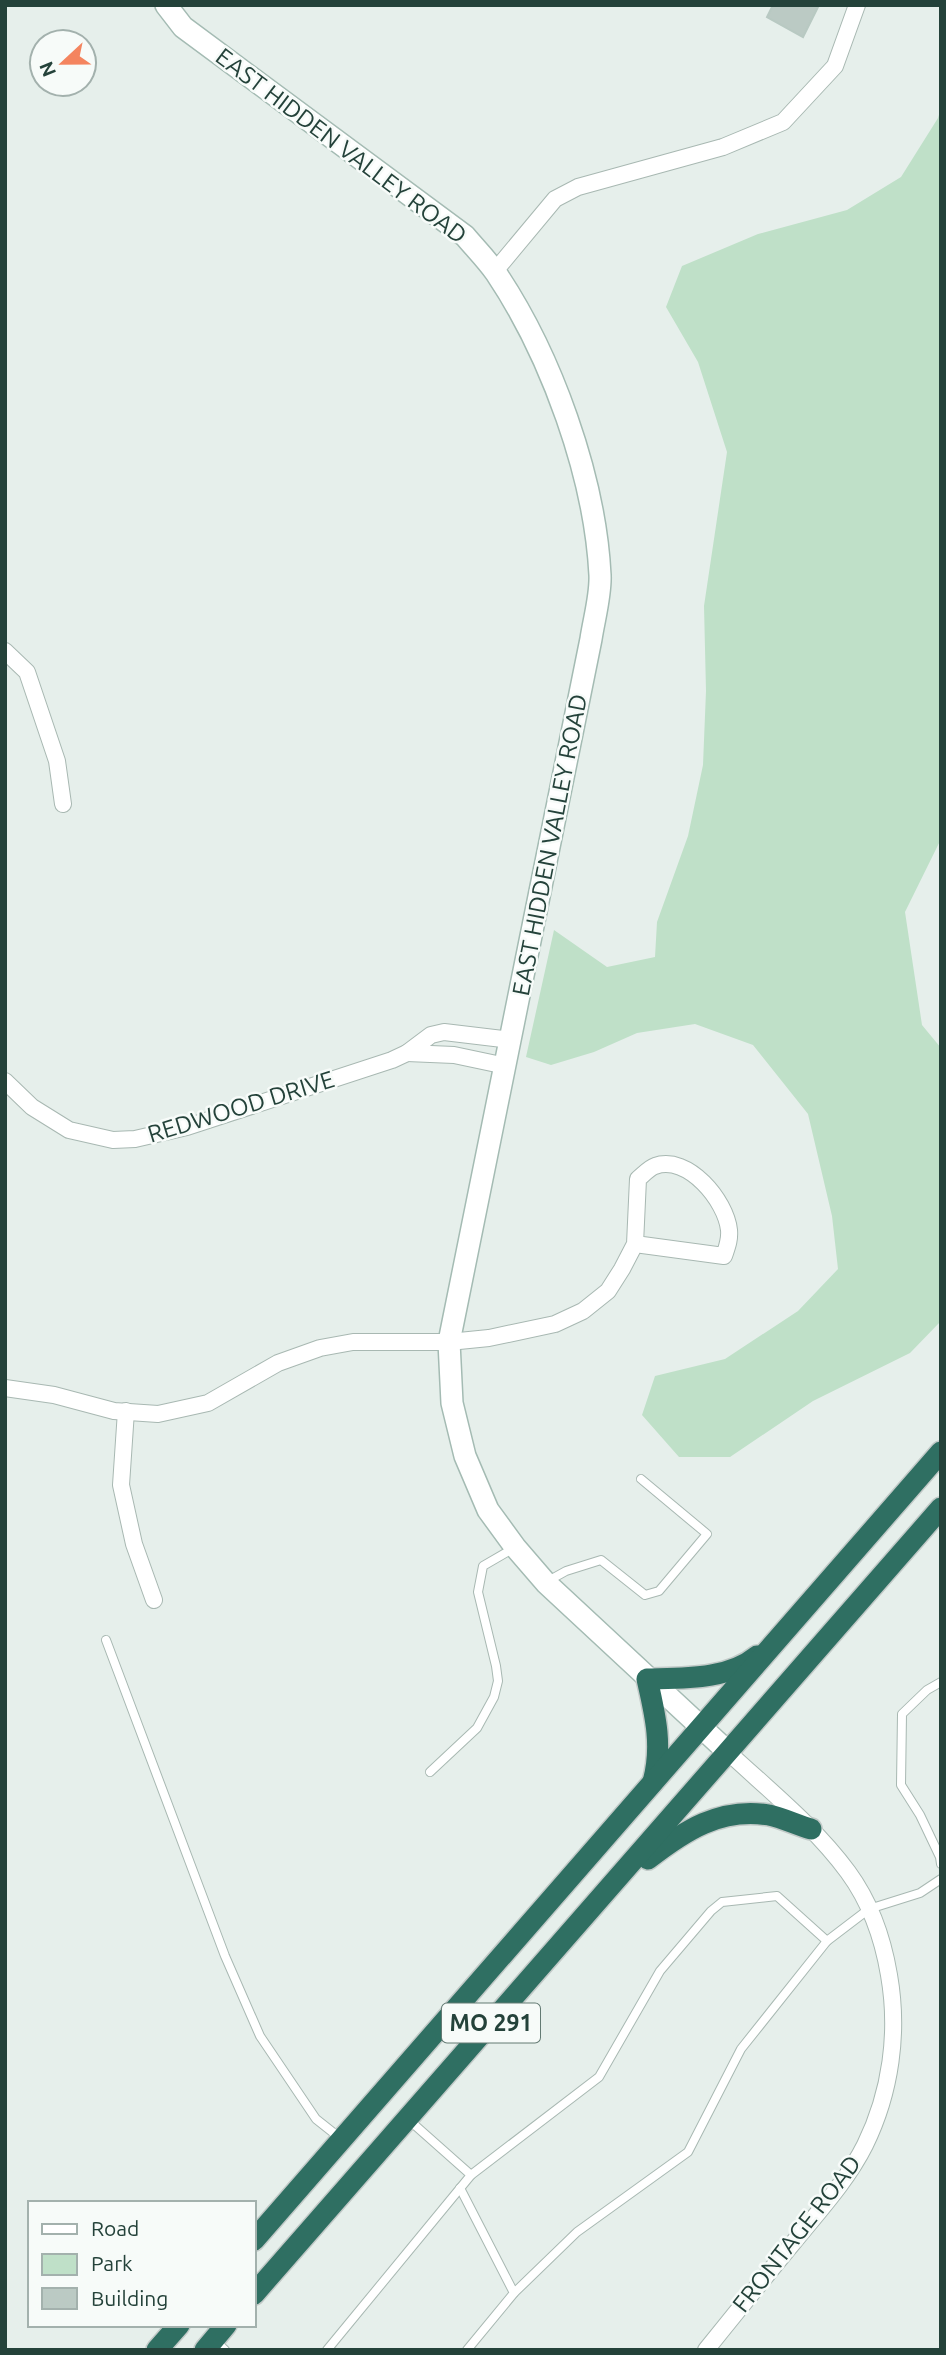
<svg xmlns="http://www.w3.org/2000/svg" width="946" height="2355" viewBox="0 0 946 2355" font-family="Ubuntu,sans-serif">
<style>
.green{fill:#bfe0c8}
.building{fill:#bbcac4;stroke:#b8c9c2;stroke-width:2}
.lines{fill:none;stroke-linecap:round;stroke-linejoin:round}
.lane-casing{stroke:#a8b8b2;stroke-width:10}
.street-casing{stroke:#a8b8b2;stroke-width:18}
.secondary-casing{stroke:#a4bbb3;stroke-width:24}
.highway-casing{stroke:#c2cac8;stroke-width:24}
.lane{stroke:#fff;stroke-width:8}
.street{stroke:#fff;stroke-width:16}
.secondary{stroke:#fff;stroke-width:21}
.highway{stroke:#2f6f62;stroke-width:21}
.labels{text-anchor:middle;stroke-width:5;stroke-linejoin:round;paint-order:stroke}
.shield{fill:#f7fbf9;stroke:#637a73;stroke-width:2}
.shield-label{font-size:23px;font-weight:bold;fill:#24423a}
.street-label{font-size:24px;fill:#24423a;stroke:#f7fbf9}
</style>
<rect width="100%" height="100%" fill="#e6efeb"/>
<path class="green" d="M941,108V839L905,912L922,1025L941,1048V1321L910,1353L813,1401L730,1457H679L642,1415L655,1376L725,1359L798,1311L838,1269L832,1216L808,1114L753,1045L695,1024L637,1033L594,1052L551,1065L526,1057L554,930L607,967L655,957L657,922L688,836L703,765L706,691L704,606L727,452L698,362L666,307L682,266L758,234L847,210L901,177L938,118Z"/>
<path class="building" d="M773,5H819L803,37L767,17Z"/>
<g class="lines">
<g class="lane-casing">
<g id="lane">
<path d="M548,1581L566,1571L601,1560L645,1595L659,1591L707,1534L641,1479"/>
<path d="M106,1640L225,1956L260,2036L316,2119L340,2138"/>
<path d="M941,1682L927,1690L902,1714L901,1785L920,1815L940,1857L941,1864"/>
<path d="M430,1772L477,1728L494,1697L498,1681L496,1666L478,1592L483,1566L514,1548"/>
<path d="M471,2175L599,2077L660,1971L711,1911L722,1902L777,1896L827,1941L869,1909L920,1893L941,1879"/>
<path d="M460,2188L514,2293L467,2350"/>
<path d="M514,2293L577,2232L688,2152L741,2049L827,1941"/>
<path d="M214,2340L225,2350"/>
<path d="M327,2350L471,2175L409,2120"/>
</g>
</g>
<g class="street-casing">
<g id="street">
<path d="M495,271L555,199L578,187L723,147L783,122L835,66L857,5"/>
<path d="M5,651L27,672L57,761L63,804"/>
<path d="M407,1053L454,1055L506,1066"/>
<path d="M5,1081L32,1107L69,1130L113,1140L135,1139L187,1127L392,1060L407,1053L431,1035L444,1032L511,1040"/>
<path d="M5,1388L54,1395L114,1411L158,1414L208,1403L278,1363L320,1348L353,1342H449L489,1338L555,1324L583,1311L608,1291L622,1269L635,1244L638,1179C643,1175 649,1168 655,1166C688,1154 726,1201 729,1230C730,1240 727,1247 724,1256L635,1244"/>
<path d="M126,1411L121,1485L134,1544L154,1600"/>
<path d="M706,2350C735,2314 764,2278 793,2243C818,2212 847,2181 865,2145C891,2092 899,2032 889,1975C883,1939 870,1902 848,1872C815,1827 770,1791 729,1753"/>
</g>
</g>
<g class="secondary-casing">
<path id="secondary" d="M166,5L183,27L465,236C475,248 487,260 496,273C551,355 595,476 600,575C601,595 594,619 591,639L449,1342L452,1403L465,1456L488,1510L515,1547L546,1583L729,1753"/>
</g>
<g class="highway-casing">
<g id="highway">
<path d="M653,1782C663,1746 655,1714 647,1679C683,1678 728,1680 757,1656"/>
<path d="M648,1859C684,1831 720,1807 769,1815C783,1818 797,1825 811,1829"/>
<path d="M254,2240L941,1452"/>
<path d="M254,2294L941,1508"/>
<path d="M157,2350L179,2325"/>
<path d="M205,2350L226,2325"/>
</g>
</g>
<use href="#lane" class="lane"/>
<use href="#street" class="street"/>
<use href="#secondary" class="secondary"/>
<use href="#highway" class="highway"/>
</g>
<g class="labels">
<rect class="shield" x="442" y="2003.5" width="98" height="39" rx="5"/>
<g class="shield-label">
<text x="491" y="2031">MO 291</text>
</g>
<g class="street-label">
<text transform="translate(341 146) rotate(37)" y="8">EAST HIDDEN VALLEY ROAD</text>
<text transform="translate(550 845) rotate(-79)" y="8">EAST HIDDEN VALLEY ROAD</text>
<text transform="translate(241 1107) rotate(-17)" y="8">REDWOOD DRIVE</text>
<text transform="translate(797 2234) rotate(-52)" y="8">FRONTAGE ROAD</text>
</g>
</g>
<rect width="946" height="2355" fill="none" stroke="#24423a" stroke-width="14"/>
<rect x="28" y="2201" width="228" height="126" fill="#f7fbf9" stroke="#a3b1ad" stroke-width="2"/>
<rect x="42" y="2224" width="35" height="10" fill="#ffffff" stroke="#a3b1ad" stroke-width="2"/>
<text x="91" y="2236" font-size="21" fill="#24423a">Road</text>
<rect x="42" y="2254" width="35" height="21" fill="#bfe0c8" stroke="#a3b1ad" stroke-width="2"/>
<text x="91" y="2271" font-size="21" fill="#24423a">Park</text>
<rect x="42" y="2288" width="35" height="21" fill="#bbcac4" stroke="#a3b1ad" stroke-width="2"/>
<text x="91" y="2306" font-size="21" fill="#24423a">Building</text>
<g transform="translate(63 63) rotate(248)"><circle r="33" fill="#f7fbf9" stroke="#a3b1ad" stroke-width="2"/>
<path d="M0-5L12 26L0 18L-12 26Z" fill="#f4845f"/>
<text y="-10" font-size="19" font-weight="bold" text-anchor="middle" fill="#24423a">N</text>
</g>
</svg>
